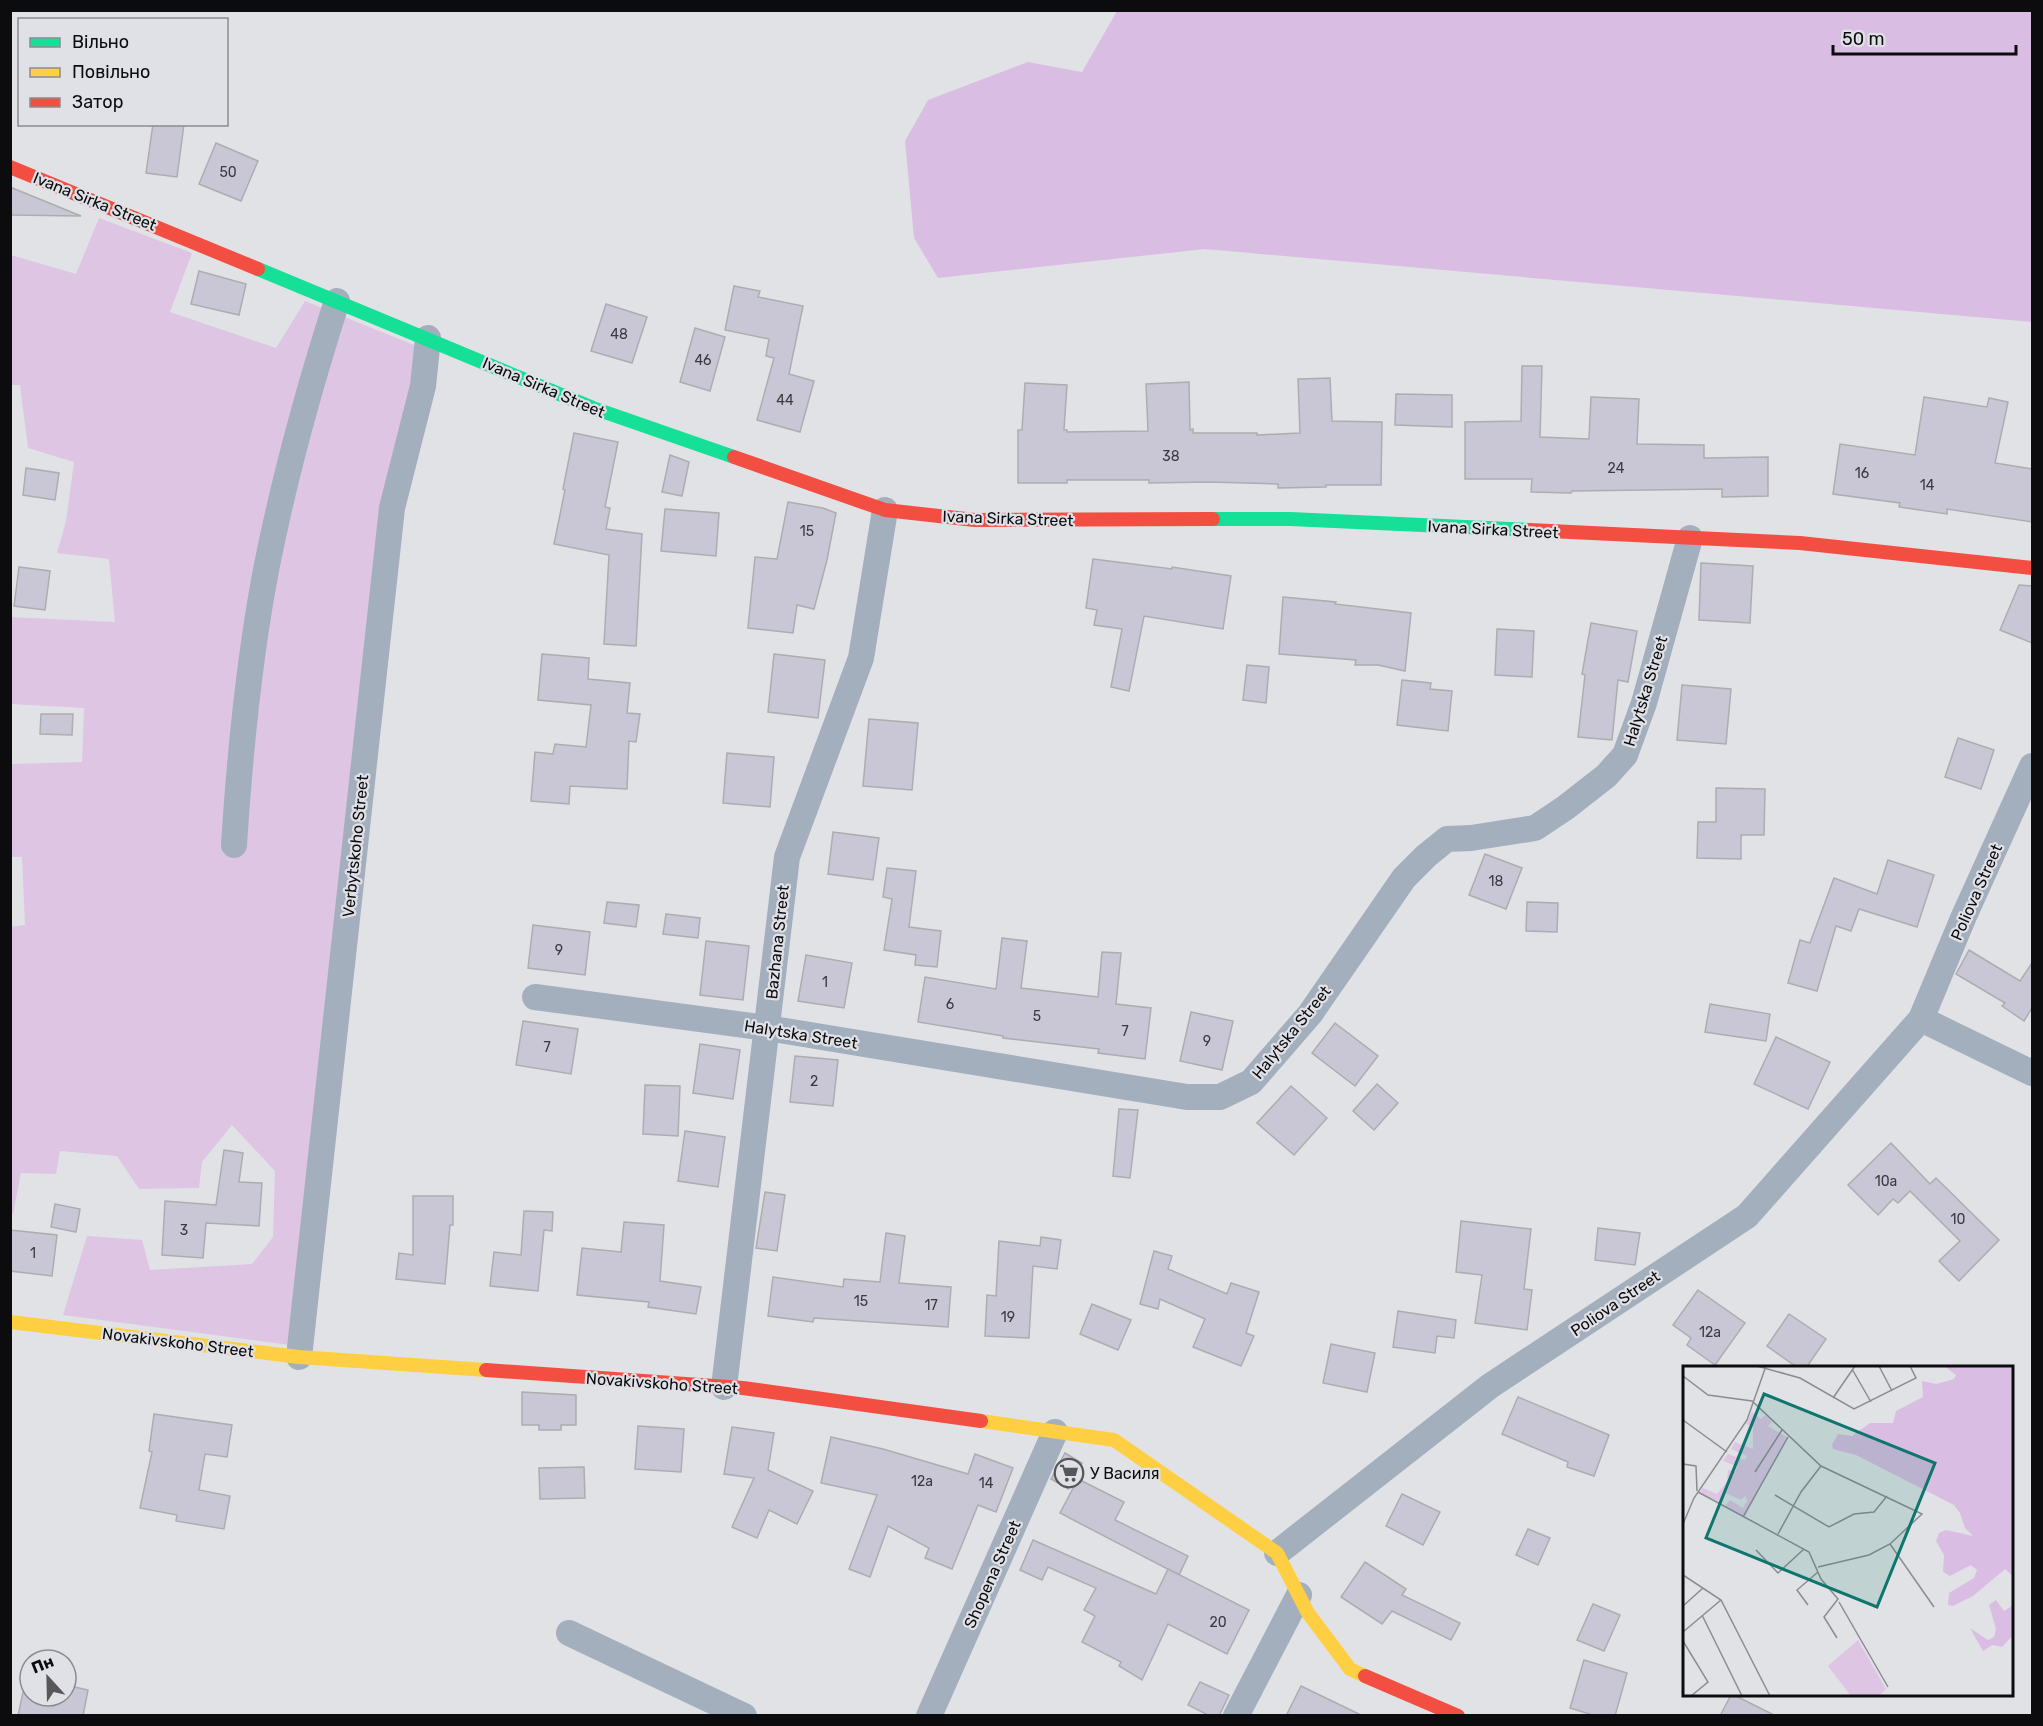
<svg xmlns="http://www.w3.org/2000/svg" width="2043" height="1726" viewBox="0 0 2043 1726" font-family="Rubik,sans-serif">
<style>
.green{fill:#ddc5e3}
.forest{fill:#dabde2}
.building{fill:#c9c6d6;stroke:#adadb0;stroke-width:1.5}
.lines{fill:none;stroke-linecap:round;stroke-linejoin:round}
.street{stroke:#a3afbc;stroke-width:26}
.fast{stroke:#16e098;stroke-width:14}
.slow{stroke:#ffcf43;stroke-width:14}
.jam{stroke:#f24e42;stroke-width:14}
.labels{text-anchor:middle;stroke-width:4.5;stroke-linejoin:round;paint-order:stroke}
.number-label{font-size:14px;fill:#3b3a40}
.street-label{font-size:16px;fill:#0c0c0e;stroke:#e0e1e7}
.poi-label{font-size:16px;fill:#0c0c0e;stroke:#e0e1e7;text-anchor:start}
.inset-road{fill:none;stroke:#8c8c90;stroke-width:1.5}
.view{fill:#0f766e;fill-opacity:0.15;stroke:#0f766e;stroke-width:3}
.inset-edge{fill:none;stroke:#0c0c0e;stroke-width:3}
</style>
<rect width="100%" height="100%" fill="#e1e2e6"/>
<path class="green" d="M99,218L192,253L170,312L276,348L305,301L419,347L359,806L313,1348L63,1315L87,1236L142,1240L150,1270L252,1264L273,1237L275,1171L232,1125L202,1162L199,1188L139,1189L117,1156L60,1151L56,1174L21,1173L13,1214H11L10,927L25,925L22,857H11V764L82,762L84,708L11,704L10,617L115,622L109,559L57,553L66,521L74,462L28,448L20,385H11V255L76,274Z"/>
<path class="forest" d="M1117,11H2032V322L1205,249L938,278L914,238L905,141L928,100L1028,62L1082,72Z"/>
<g class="building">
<path d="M153,124H184L177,177L146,173Z"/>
<path d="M216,143L258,161L241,201L199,184Z"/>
<path d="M10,187L81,216L10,215Z"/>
<path d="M199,271L246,284L239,315L191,304Z"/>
<path d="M734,286L760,291L758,297L803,306L789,374L814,381L800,432L757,420L774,358L766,356L769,339L725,330Z"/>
<path d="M606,304L647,317L632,363L591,351Z"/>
<path d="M695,328L725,337L710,391L680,382Z"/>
<path d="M1522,366H1542L1540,437L1589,439L1591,397L1639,399L1637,444L1704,445V458L1768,457V496L1722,497V489L1572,491L1571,493L1531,492L1532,479H1465V422L1521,421Z"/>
<path d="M1330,378L1332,421L1382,422L1381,485H1326V487L1278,488V484L1210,482L1149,483V480H1067V483H1018V430H1022L1025,383L1067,385L1064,430H1067V432L1148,431L1146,384L1189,382L1190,430L1193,429V433H1257V435L1300,433L1298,379Z"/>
<path d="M1396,394L1452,395V427L1395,425Z"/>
<path d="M1924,397L1987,407L1989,398L2008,402L1995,463L2032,469V522L1947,509V514L1899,507L1900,503L1833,494L1840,444L1915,455Z"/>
<path d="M574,433L618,442L605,507L610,508L606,529L642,534L636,646L604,644L609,555L554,544L565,490L563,489Z"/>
<path d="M670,455L689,462L682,496L662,492Z"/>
<path d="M26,468L59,473L55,500L23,495Z"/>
<path d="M788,502L823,508L836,513L827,560L814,609L797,605L793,633L748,628L755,557L777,559Z"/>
<path d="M665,509L719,513L716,556L661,551Z"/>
<path d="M1093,559L1172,569V567L1231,576L1223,629L1144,616L1129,691L1111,687L1122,629L1094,625L1097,610L1086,608Z"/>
<path d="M1701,563L1753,566L1750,623L1699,620Z"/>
<path d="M19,567L50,571L45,610L14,606Z"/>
<path d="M2019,585L2032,586V643L2000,630Z"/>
<path d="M1283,597L1336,602L1335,604L1411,613L1405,671L1378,665H1355L1356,660L1279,654Z"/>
<path d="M1591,623L1637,631L1628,682L1618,680L1612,740L1578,737L1585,675L1582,674Z"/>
<path d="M1497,629L1534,631L1532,677L1495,675Z"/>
<path d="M542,654L589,658L588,679L630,683L627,713L640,714L636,742L629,741L627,789L570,786L569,804L531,801L535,752L553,754L555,744L586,747L591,705L538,700Z"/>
<path d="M774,654L825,660L818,718L768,712Z"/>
<path d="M1247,665L1269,667L1266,703L1243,700Z"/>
<path d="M1402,680L1431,683L1430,689L1452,691L1448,731L1397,725Z"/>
<path d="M1682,685L1731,689L1726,744L1677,740Z"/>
<path d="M41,714H73L72,735L40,734Z"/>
<path d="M869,719L918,723L912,790L863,786Z"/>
<path d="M1958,738L1994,750L1981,789L1945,777Z"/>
<path d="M727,753L774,757L770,807L723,803Z"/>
<path d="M1716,788L1765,789L1764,835H1741V859L1697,858L1698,822H1716Z"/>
<path d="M833,832L879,838L873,880L828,874Z"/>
<path d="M1485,854L1522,868L1506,909L1469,895Z"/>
<path d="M1888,860L1934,875L1917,927L1859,909L1851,931L1836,926L1817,991L1788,983L1800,940L1810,943L1834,878L1877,894Z"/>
<path d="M887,868L916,871L909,927L941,931L937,967L915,965L916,955L884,950L892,899L883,897Z"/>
<path d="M607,902L639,905L636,927L604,923Z"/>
<path d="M1527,902L1558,903L1557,932L1526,931Z"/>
<path d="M666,914L700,918L698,938L663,934Z"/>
<path d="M533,925L590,932L585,975L528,968Z"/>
<path d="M1002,938L1027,941L1021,988L1098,997L1102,952L1121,953L1116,1004L1151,1008L1145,1059L1098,1053L1099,1049L1003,1038V1036L918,1022L925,977L996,989Z"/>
<path d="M706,941L749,946L743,1000L700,995Z"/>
<path d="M1969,950L2020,981L2032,963V1008L2024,1021L2002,1006L2005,1003L1956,974Z"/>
<path d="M806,955L852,963L844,1008L798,1001Z"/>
<path d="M1710,1004L1770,1014L1766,1041L1705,1032Z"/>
<path d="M1191,1012L1233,1021L1222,1070L1180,1061Z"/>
<path d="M523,1021L578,1029L571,1074L516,1065Z"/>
<path d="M1335,1023L1378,1056L1355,1086L1312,1053Z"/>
<path d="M1776,1037L1830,1062L1808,1109L1754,1084Z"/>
<path d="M700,1044L740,1050L733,1099L693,1093Z"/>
<path d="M795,1056L838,1060L833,1106L790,1102Z"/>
<path d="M1377,1084L1398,1103L1374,1130L1353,1111Z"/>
<path d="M645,1085L680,1086L678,1136L643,1134Z"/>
<path d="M1291,1086L1327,1118L1294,1155L1257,1123Z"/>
<path d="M1119,1109L1138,1110L1130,1178L1113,1176Z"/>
<path d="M685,1131L725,1137L718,1187L678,1181Z"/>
<path d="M1891,1143L1930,1184L1936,1178L1999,1240L1959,1281L1939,1261L1960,1241L1910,1191L1898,1203L1893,1199L1878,1215L1848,1185Z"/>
<path d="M224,1150L243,1153L239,1182L262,1183L259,1226L206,1223L203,1258L162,1255L165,1201L216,1205Z"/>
<path d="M765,1192L785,1195L777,1251L756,1248Z"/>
<path d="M413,1196H453V1225H450L445,1284L396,1279L399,1253L413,1255Z"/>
<path d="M55,1204L80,1209L76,1232L51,1227Z"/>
<path d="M524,1211L553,1212L552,1231L544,1230L538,1291L490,1286L494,1252L521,1255Z"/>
<path d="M1461,1221L1531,1229L1524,1289L1532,1290L1527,1330L1475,1323L1482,1275L1456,1272Z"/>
<path d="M624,1222L664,1225L660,1281L701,1287L696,1314L648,1307L649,1302L577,1295L582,1248L621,1252Z"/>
<path d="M1598,1228L1640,1233L1635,1265L1595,1260Z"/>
<path d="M10,1230L57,1235L52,1276L10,1271Z"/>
<path d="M886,1233L905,1236L899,1283L951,1287L948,1327L814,1318L813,1322L768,1316L773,1277L843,1287L844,1279L880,1282Z"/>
<path d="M1041,1237L1061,1240L1057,1269L1033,1266L1029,1338L985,1336L987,1295L996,1296L999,1241L1040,1246Z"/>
<path d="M1154,1251L1172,1256L1168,1269L1227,1294L1231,1283L1259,1292L1246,1333L1254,1336L1241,1366L1193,1347L1205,1319L1160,1299L1158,1309L1140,1304Z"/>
<path d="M1698,1290L1745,1323L1715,1365L1687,1345L1691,1338L1673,1325Z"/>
<path d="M1092,1304L1131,1320L1118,1350L1080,1334Z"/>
<path d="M1398,1311L1456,1320L1454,1338L1437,1336L1435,1353L1393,1347Z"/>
<path d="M1789,1314L1826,1339L1806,1368H1798L1767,1346Z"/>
<path d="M1331,1344L1375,1353L1367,1392L1323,1383Z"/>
<path d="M522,1392L576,1395V1425H561V1430H539V1425H522Z"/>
<path d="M1518,1397L1609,1435L1594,1476L1567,1467L1568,1462L1502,1434Z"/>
<path d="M154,1414L232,1425L227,1457L205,1454L199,1490L230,1496L224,1529L176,1521L177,1515L140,1508L152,1452L149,1451Z"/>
<path d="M638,1426L684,1429L681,1472L635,1469Z"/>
<path d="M732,1427L774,1433L768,1470L813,1491L797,1524L769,1510L757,1538L732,1527L754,1478L724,1474Z"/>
<path d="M831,1437L883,1449L968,1474L975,1454L1013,1468L996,1512L978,1505L952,1569L925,1558L929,1548L888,1526L870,1577L849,1569L877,1495L821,1483Z"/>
<path d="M1065,1453L1082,1463L1068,1489L1051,1479Z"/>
<path d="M584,1467L585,1498L540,1499L539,1468Z"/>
<path d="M1078,1479L1124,1502L1115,1520L1188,1556L1179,1575L1060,1513Z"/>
<path d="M1402,1494L1440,1512L1423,1545L1386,1526Z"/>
<path d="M1528,1529L1550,1538L1538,1565L1516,1555Z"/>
<path d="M1033,1540L1156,1594L1168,1569L1249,1610L1227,1654L1168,1624L1142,1680L1119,1666L1121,1662L1082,1642L1095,1616L1084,1610L1096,1588L1048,1567L1042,1580L1020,1570Z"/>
<path d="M1365,1562L1406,1589L1402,1595L1460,1623L1451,1640L1392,1611L1382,1624L1341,1597Z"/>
<path d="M1593,1604L1620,1615L1604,1651L1577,1640Z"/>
<path d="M1584,1660L1627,1673L1615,1716H1596L1570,1708Z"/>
<path d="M26,1678L30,1679V1696H66V1685L88,1690L83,1716H18Z"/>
<path d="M1200,1682L1229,1695L1219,1716H1210L1188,1705Z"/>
<path d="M1301,1686L1363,1716H1286Z"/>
<path d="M1731,1695H1734L1776,1716H1720Z"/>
</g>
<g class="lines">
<g class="street">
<path d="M234,845C240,751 249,657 267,565C285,475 309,388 337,301"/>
<path d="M535,997L767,1028L1187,1097H1220L1251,1082L1310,1014L1404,878L1426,856L1447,839L1471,838L1535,828L1565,808L1606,776L1625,755L1644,703L1690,538"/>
<path d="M1921,1019L2032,1073"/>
<path d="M299,1357L392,508L423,386L428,338"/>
<path d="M724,1387L787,857L861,658L885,510"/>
<path d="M1277,1553L1490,1386L1747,1216L1921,1019L1964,916L2032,766"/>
<path d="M569,1633L744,1716"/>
<path d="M929,1716L1055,1432"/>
<path d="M1236,1716L1299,1595"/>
</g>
<g class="fast">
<path d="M258,269L593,408L734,457"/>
<path d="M1213,519H1290L1529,530"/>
</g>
<g class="slow">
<path d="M10,1322L299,1357L486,1370"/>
<path d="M981,1421L1114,1440L1277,1553L1308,1613L1350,1669L1365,1676"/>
</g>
<g class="jam">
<path d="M10,167L258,269"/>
<path d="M734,457L885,510L975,520L1213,519"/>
<path d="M1529,530L1800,543L2032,568"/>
<path d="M486,1370L743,1388L981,1421"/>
<path d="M1365,1676L1458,1716"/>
</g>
</g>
<defs>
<g id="supermarket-ring" transform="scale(1.5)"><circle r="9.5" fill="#e0e1e7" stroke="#57575a" stroke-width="1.5"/><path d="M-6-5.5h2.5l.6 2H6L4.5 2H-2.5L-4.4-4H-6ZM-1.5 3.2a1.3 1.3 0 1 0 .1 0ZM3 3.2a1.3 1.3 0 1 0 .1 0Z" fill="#57575a"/></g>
</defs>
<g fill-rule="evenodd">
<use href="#supermarket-ring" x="1069" y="1473"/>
</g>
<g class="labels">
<g class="number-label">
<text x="228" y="177">50</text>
<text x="619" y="339">48</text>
<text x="703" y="365">46</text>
<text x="785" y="405">44</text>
<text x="1171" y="461">38</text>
<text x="1616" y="473">24</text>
<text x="1862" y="478">16</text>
<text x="1927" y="490">14</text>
<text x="807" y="536">15</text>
<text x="1496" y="886">18</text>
<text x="559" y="955">9</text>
<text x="825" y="987">1</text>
<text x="950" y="1009">6</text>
<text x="1037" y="1021">5</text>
<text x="1125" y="1036">7</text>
<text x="1207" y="1046">9</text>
<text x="547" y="1052">7</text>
<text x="814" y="1086">2</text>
<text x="1886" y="1186">10а</text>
<text x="1958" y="1224">10</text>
<text x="184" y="1235">3</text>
<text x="33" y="1258">1</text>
<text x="861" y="1306">15</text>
<text x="931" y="1310">17</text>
<text x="1008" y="1322">19</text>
<text x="1710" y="1337">12а</text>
<text x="922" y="1486">12а</text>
<text x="986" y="1488">14</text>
<text x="1218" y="1627">20</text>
</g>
<g class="street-label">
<text transform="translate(95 201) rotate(22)" y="6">Ivana Sirka Street</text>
<text transform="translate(544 387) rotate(23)" y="6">Ivana Sirka Street</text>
<text transform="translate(1008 518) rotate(2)" y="6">Ivana Sirka Street</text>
<text transform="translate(1493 529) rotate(3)" y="6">Ivana Sirka Street</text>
<text transform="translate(1645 691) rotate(-73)" y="6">Halytska Street</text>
<text transform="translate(355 846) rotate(-84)" y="6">Verbytskoho Street</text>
<text transform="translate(1976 892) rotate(-66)" y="6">Poliova Street</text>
<text transform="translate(777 942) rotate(-84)" y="6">Bazhana Street</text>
<text transform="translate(1291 1032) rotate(-51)" y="6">Halytska Street</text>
<text transform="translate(801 1034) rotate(9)" y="6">Halytska Street</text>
<text transform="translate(1615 1303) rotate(-34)" y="6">Poliova Street</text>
<text transform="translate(178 1342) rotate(7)" y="6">Novakivskoho Street</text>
<text transform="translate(662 1383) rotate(4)" y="6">Novakivskoho Street</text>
<text transform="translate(992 1574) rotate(-66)" y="6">Shopena Street</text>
</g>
<g class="poi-label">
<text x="1090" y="1479">У Василя</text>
</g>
</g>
<g transform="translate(1683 1366)">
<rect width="330" height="330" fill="#e1e2e6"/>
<path d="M69,46L78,53L82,49L89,56L85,60L104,71L62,151L42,140L47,134L60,142L64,135L62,130L58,134L43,127L36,136L17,126L20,122L34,128L44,116L45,104L52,106L54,100L40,95L45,88L62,94L64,90L48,83L52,76L70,83V61L63,58ZM175,274L203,323L196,330H168L145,300Z" fill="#ddc5e3"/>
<path d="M261,0H330V210L322,203L290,230L270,240L265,239L266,227L291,212L294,204L288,199L267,210L260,206L261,189L253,175L256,167L263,164L290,170L282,162L277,147L271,139L173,89L150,83L149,79L155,68L169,70L187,57H210L213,45L240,31L239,15L253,18L271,13L273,9ZM313,234L321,245L330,239V269L319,281L309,279L300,285L287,262L305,274L311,271L313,263L306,239Z" fill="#dabde2"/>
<path class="inset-road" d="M74,0L117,12L171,43L233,12L227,0M196,0L209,25M169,3L188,36M0,10L25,29L69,35L138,100L239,148L207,178L186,189L135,201M150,32L172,0M0,54L44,86M0,98L13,100L14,125M72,106L99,64M15,126L126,186L138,213L155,233L141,251L154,272M92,129L146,161L171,148L191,146L204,130M60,151L105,71M0,158L11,132L64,54L83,0M95,168L118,126L138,100M207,178L251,241M73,184L95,207L121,183M0,209L38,234L87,330M156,236L205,321M125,239L114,224L135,206M0,240L20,222M19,249L59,330M0,266L38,234M0,275L25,316L8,330"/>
<path class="view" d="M81,28L252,97L194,241L23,172Z"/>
<rect width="330" height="330" class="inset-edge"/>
</g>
<rect width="2043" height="1726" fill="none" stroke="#0c0c0e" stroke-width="24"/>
<rect x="18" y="18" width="210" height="108" fill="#e0e1e7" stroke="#8b8c90" stroke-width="1.5"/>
<rect x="30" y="38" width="30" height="9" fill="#16e098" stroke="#8b8c90" stroke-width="1.5"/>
<text x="72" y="48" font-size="18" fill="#0c0c0e">Вільно</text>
<rect x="30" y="68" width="30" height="9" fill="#ffcf43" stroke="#8b8c90" stroke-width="1.5"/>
<text x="72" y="78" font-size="18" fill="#0c0c0e">Повільно</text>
<rect x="30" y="98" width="30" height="9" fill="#f24e42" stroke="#8b8c90" stroke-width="1.5"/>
<text x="72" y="108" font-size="18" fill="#0c0c0e">Затор</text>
<g transform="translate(48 1678) rotate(338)"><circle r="28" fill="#e0e1e7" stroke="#8b8c90" stroke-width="1.5"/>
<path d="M0-4.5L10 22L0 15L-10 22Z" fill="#57575a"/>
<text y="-9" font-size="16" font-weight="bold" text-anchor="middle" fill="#0c0c0e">Пн</text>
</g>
<path d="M1833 45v9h183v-9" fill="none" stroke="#0c0c0e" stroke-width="3"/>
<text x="1842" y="45" font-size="18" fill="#0c0c0e" stroke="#e0e1e7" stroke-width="4.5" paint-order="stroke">50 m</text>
</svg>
